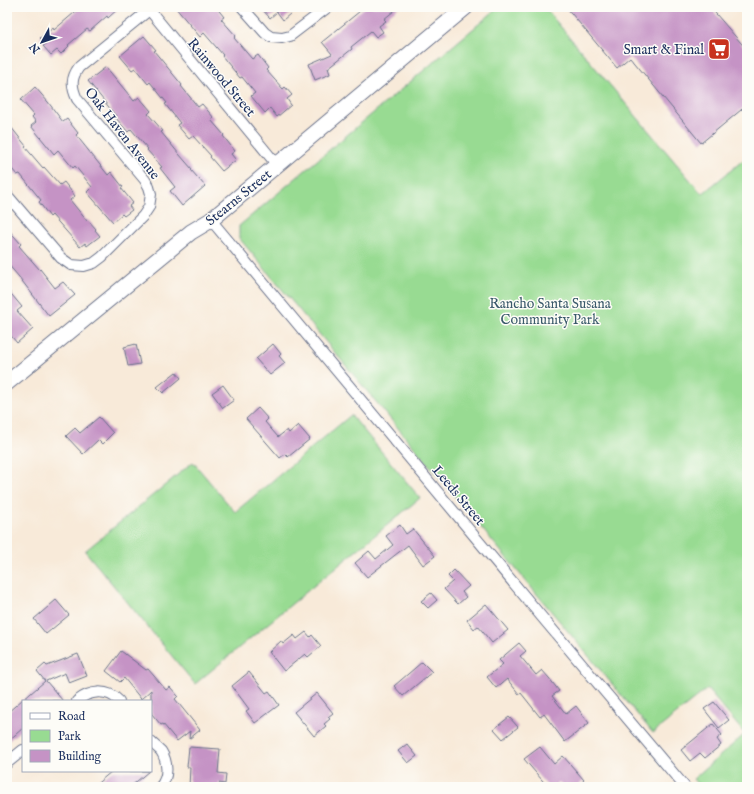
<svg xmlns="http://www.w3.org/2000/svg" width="754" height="794" viewBox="0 0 754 794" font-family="'IM FELL English',serif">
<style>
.green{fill:#98db92;stroke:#5a8578}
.building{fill:#c593c5}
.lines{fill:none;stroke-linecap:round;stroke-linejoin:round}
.street-casing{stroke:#687089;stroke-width:12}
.secondary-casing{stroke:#687089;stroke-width:17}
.street{stroke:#fff;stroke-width:10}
.secondary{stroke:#fff;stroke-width:15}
.labels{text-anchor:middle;stroke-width:3;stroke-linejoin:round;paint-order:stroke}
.poi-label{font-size:14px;fill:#1b2f5e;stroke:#fdfcf7;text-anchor:end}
.street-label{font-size:14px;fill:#1b2f5e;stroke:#fdfcf7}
.park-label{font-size:14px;fill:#3a5a6b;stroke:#fdfcf7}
</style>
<rect width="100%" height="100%" fill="#fdfcf7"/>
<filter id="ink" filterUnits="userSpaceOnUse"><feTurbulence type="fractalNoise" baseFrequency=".025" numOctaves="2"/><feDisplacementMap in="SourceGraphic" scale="8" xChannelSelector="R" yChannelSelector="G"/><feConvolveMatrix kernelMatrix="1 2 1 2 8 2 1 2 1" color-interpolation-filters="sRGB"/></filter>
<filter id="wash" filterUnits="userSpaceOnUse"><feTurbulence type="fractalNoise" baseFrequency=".012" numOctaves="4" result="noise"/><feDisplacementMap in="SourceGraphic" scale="16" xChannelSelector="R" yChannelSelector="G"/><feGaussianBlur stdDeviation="0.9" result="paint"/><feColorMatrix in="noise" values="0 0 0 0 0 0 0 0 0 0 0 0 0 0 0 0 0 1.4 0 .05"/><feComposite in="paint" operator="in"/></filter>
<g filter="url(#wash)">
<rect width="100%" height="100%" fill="#f8ead9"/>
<g class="green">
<path d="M499,7H544L702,194L747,157V783L742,787H700L693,779L745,734L707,689L653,733L239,238V226Z"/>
<path d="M351,415L420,498L195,684L85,551L193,462L235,512Z"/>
</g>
<g id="blocks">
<g class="building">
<path d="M81,7H120L108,18L107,16L90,31L87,29L68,45L69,46L61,54L57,50L51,55L43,46L46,44L40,38L53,28L54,30Z"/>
<path d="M175,7H216L224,17L221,19L236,36L234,38L252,59L258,55L268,68L266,70L283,89L285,87L292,95L287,99L291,105L277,117L270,108L265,113L251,96L255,93L242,77L240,78L222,56L223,55L204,33L200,37Z"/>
<path d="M260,7H298L283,20L277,12L270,18Z"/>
<path d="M365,7H399L384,19L386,21L379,26L383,32L376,37L371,31L351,47L352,49L328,68L330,74L315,80L309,64L332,54L322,42Z"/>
<path d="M566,7H710L747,50V105L701,143L630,57L617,68Z"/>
<path d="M144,36L156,50L154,51L182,85L181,86L198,107L202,104L214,118L211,120L224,135L223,136L235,151L231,154L236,160L222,171L210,157L211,156L193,136L189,139L177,125L180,123L165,104L167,103L150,82L148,84L135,68L132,70L120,56Z"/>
<path d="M106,67L134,101L139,97L151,111L148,114L163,131L161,132L179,154L192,169L191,170L205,186L182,206L170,191L175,187L160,168L162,167L147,150L148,149L131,129L128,132L115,117L116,116L88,81Z"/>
<path d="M35,87L48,102L63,122L67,119L78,133L76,135L108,175L111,172L123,187L121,188L133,203L129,206L132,210L124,216L122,214L113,222L87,192L92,187L75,166L73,168L58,150L54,154L31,126L36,122L32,117L34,115L21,100Z"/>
<path d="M7,122L26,146L25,147L43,168L44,167L60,185L64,182L75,196L70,200L87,221L88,220L96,229L95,230L100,236L87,246L85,243L80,247L52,215L50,217L39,202L41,200L20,174L17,175L7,163Z"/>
<path d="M7,228L21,244L19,246L40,270V269L55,288L63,282L75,295L49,316L19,277L7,263Z"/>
<path d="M7,289L22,307L17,311L33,329L17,343L7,331Z"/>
<path d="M136,344L140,364L128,366L124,347Z"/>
<path d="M273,344L281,354L279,356L285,363L270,375L256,359Z"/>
<path d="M176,372L181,378L163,393L157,387Z"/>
<path d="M223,385L234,400L223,408L212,393Z"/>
<path d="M258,408L268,419L265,422L278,437L287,430L289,433L298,425L310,439L288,457L285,454L280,458L246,419Z"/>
<path d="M99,417L113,433L102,444L98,440L83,454L66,436L75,428L80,433Z"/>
<path d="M400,525L406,534L413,529L435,556L423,565L408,545L367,577L355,563L369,551L376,559L393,545L386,536Z"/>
<path d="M454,570L469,586L462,592L466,597L458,604L444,589L453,581L448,576Z"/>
<path d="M431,593L437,600L428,608L421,601Z"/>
<path d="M56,600L69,615L46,634L34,619Z"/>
<path d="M486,604L508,630L492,643L478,626L474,629L467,620Z"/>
<path d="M306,632L310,637L312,635L321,646L308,657L305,654L284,671L269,652L281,641L283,644L294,635L297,639Z"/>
<path d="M519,643L526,651L520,656L536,675L542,670L549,678L559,691L552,696L566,714L576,706L589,723L565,742L544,714L540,717L521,693L519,694L507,679L496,688L487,677L503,664L499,660Z"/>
<path d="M121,651L146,670L148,669L166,690L170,687L178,696L175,699L200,730L189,739L190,731L177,741L163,724L161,725L151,713V690L141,699L124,678L120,682L106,671Z"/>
<path d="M78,654L87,676L69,683L65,673L46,681L63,701H23V728L7,742V713L23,699V700L45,681L37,671L45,664L47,666Z"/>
<path d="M422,662L432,672L403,696L394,686Z"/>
<path d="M249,672L266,693L269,691L279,705L255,723L246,711L249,709L232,686Z"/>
<path d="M317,693L333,713L328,717L330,719L324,724L326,726L314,736L294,712Z"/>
<path d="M714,702L729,720L719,728L704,709Z"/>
<path d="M509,717L518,727L503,739L494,729Z"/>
<path d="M713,724L722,735L717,739L721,745L705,758L700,753L690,761L681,750Z"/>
<path d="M407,744L417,756L408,763L398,751Z"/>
<path d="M189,747L220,749L218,773L226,774L225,784L219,783V787H189L190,767H187Z"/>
<path d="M540,747L554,764L563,756L584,780L577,787H563L559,783L554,787H548L524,759Z"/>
<path d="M112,771H149L130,787H93Z"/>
</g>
</g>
</g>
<g filter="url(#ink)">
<use href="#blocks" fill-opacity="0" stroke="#687089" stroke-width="1"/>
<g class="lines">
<g class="street-casing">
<g id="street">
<path d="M147,7L277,165"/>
<path d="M242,7L265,33L271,37L282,38L290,36L328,7"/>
<path d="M7,195L61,258L71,265L84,266L94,263L102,257L143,216L149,207L151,194L149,187L145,180L77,99C71,86 71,78 79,67L149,10"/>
<path d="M211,220L541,616L685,787"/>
<path d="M77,701C89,691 107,688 119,701"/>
<path d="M151,742C154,745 158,748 161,751C168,762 169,777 160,787"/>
<path d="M7,763L23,750"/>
</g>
</g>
<g class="secondary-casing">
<path id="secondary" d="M7,383L191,232L211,220L466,7"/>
</g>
<use href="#street" class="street"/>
<use href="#secondary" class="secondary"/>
</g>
</g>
<defs>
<g id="supermarket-square" transform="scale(1.15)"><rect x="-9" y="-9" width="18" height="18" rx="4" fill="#c8321e" stroke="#fdfcf7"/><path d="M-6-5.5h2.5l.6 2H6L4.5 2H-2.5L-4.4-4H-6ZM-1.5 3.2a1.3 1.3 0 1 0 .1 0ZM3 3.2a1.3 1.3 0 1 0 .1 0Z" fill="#fff"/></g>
</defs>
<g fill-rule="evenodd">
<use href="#supermarket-square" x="719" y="49"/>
</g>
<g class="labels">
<g class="poi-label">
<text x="704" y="54">Smart &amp; Final</text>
</g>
<g class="street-label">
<text transform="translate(222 77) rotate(50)" y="5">Rainwood Street</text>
<text transform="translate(123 133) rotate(52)" y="5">Oak Haven Avenue</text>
<text transform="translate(238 197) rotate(-39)" y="5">Stearns Street</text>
<text transform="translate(459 495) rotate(50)" y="5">Leeds Street</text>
</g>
<g class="park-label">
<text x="550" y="308">Rancho Santa Susana<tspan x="550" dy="16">Community Park</tspan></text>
</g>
</g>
<rect width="754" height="794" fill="none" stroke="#fdfcf7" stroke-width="24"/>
<rect x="22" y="700" width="130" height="72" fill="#fdfcf7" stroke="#a3aaba"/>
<rect x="30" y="713" width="20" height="6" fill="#ffffff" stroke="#a3aaba"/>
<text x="58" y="720" font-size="12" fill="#1b2f5e">Road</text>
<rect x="30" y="730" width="20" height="12" fill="#98db92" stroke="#a3aaba"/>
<text x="58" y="740" font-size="12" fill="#1b2f5e">Park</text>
<rect x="30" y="750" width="20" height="12" fill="#c593c5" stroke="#a3aaba"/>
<text x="58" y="760" font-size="12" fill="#1b2f5e">Building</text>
<g transform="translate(42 42) rotate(230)" stroke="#fdfcf7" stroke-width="3" paint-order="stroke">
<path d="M0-3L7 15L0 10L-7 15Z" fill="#1b2f5e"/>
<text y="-6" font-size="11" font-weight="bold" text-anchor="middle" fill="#1b2f5e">N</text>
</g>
</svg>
